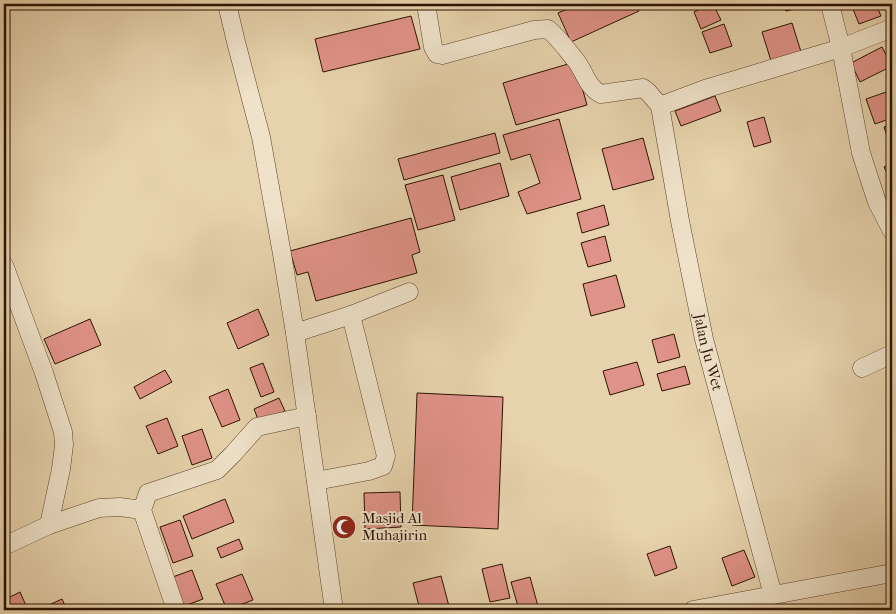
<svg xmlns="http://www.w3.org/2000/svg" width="896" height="614" viewBox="0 0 896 614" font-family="'IM FELL French Canon',serif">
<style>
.building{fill:#df9287;stroke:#2d1200}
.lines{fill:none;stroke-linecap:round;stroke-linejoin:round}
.minor-casing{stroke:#5b422b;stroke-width:19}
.minor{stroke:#efe2c9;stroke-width:18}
.labels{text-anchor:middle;stroke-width:4;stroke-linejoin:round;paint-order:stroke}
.street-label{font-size:15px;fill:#2d1200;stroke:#efe2c9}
.poi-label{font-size:15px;fill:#2d1200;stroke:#efe2c9;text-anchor:start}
</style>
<rect width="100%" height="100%" fill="#e6d2ac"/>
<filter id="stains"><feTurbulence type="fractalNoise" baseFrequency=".004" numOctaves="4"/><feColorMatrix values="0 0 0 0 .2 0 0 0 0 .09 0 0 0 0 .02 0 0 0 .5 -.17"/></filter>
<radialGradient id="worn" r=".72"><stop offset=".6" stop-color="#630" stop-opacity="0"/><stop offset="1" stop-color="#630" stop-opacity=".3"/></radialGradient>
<g class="building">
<path d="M579,4H636L639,11L571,42L558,13Z"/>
<path d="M712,4H713L721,20L701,29L694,12Z"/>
<path d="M784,4H811V5L786,11Z"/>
<path d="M851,4H876L881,16L859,24Z"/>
<path d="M411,16L420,49L323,72L315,39Z"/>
<path d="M792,23L802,55L772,64L762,32Z"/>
<path d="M724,24L732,46L710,53L702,32Z"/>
<path d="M882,47L892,66L860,82L851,63Z"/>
<path d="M575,62L587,105L516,125L503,83Z"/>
<path d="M892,90V118L875,124L866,99Z"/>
<path d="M715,96L721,111L681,126L675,111Z"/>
<path d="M764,117L771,142L754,147L747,122Z"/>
<path d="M559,119L581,199L527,214L518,192L540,183L530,154L511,160L503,135Z"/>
<path d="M892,124V145H890L884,127Z"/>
<path d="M495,133L500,153L404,180L398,159Z"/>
<path d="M643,138L654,179L613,190L602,149Z"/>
<path d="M500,163L509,196L460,210L451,177Z"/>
<path d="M892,163V181L891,182L884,167Z"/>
<path d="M443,175L455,220L418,230L405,185Z"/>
<path d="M604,205L609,225L582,233L577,213Z"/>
<path d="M411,218L420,252L412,255L417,273L316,301L308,272L297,275L290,251Z"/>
<path d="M605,236L611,261L588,267L581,243Z"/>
<path d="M616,275L625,307L591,316L583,284Z"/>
<path d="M258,309L269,335L238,349L227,323Z"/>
<path d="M90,319L101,345L55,364L44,339Z"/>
<path d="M674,334L680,357L658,363L652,340Z"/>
<path d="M637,362L644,385L610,395L603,371Z"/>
<path d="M263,363L274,392L261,397L250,368Z"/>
<path d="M685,366L690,384L662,391L657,374Z"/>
<path d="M165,370L172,382L140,399L134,387Z"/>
<path d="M228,389L240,420L222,427L209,397Z"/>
<path d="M417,393L503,397L498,529L412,525Z"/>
<path d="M279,398L285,411L259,422L254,409Z"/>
<path d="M167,418L178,446L158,454L146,426Z"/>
<path d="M202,429L212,458L192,465L182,436Z"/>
<path d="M400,492L401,527L365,529L364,493Z"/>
<path d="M225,499L234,522L192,539L183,516Z"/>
<path d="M180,520L193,556L173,563L160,527Z"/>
<path d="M239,539L243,549L221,558L217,548Z"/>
<path d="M670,546L677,568L655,576L647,554Z"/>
<path d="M744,550L755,577L732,586L722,558Z"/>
<path d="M502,564L510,598L490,602L482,569Z"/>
<path d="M192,570L203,599L182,607L170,578Z"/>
<path d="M242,574L253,600L227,610L216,584Z"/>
<path d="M441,576L450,610H420L413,583Z"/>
<path d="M530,577L539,610H519L511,582Z"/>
<path d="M20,592L28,610H4V600Z"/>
<path d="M62,599L67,610H38Z"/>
</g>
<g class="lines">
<g class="minor-casing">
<g id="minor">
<path d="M227,4L236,42L261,137L282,254L295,333L334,610"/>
<path id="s1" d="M426,4L433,47L437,54L442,55L534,30L548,29C559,38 568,51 577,62C585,73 588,88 601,94L643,88L648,92L660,106L680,221L704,339L773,595"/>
<path d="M830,4L841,48L861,153L877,202L892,231"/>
<path d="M660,106L708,88L841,48L892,28"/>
<path d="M4,265L44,373L63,432L64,445L61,469L49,525"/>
<path d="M295,333L351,315L409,292"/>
<path d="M862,368L892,354"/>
<path d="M316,481L369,471L383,466L386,456L351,315"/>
<path d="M4,546L49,525L99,508L120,507L142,510"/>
<path d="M176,610L142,510L148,493L217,470L233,454L257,427L307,416"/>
<path d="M693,610L892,573"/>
</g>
</g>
<use href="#minor" class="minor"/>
</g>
<defs>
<g id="mosque-disc" transform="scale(1.25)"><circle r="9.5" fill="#8f2418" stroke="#efe2c9"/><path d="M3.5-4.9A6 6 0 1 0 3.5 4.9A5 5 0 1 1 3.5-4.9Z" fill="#fff"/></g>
</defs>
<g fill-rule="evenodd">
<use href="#mosque-disc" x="344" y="527"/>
</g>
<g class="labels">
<g class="street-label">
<text dy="5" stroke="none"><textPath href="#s1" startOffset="569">Jalan Ju Wet</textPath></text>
</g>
<g class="poi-label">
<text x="362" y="523">Masjid Al<tspan x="362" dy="17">Muhajirin</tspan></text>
</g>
</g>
<rect width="896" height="614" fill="none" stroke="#e6d2ac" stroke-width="20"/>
<rect x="5" y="5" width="886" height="604" fill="none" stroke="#2d1200" stroke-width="2.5"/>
<rect x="10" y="10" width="876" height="594" fill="none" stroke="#2d1200"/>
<rect width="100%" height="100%" filter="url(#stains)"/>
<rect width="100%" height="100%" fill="url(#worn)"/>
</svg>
